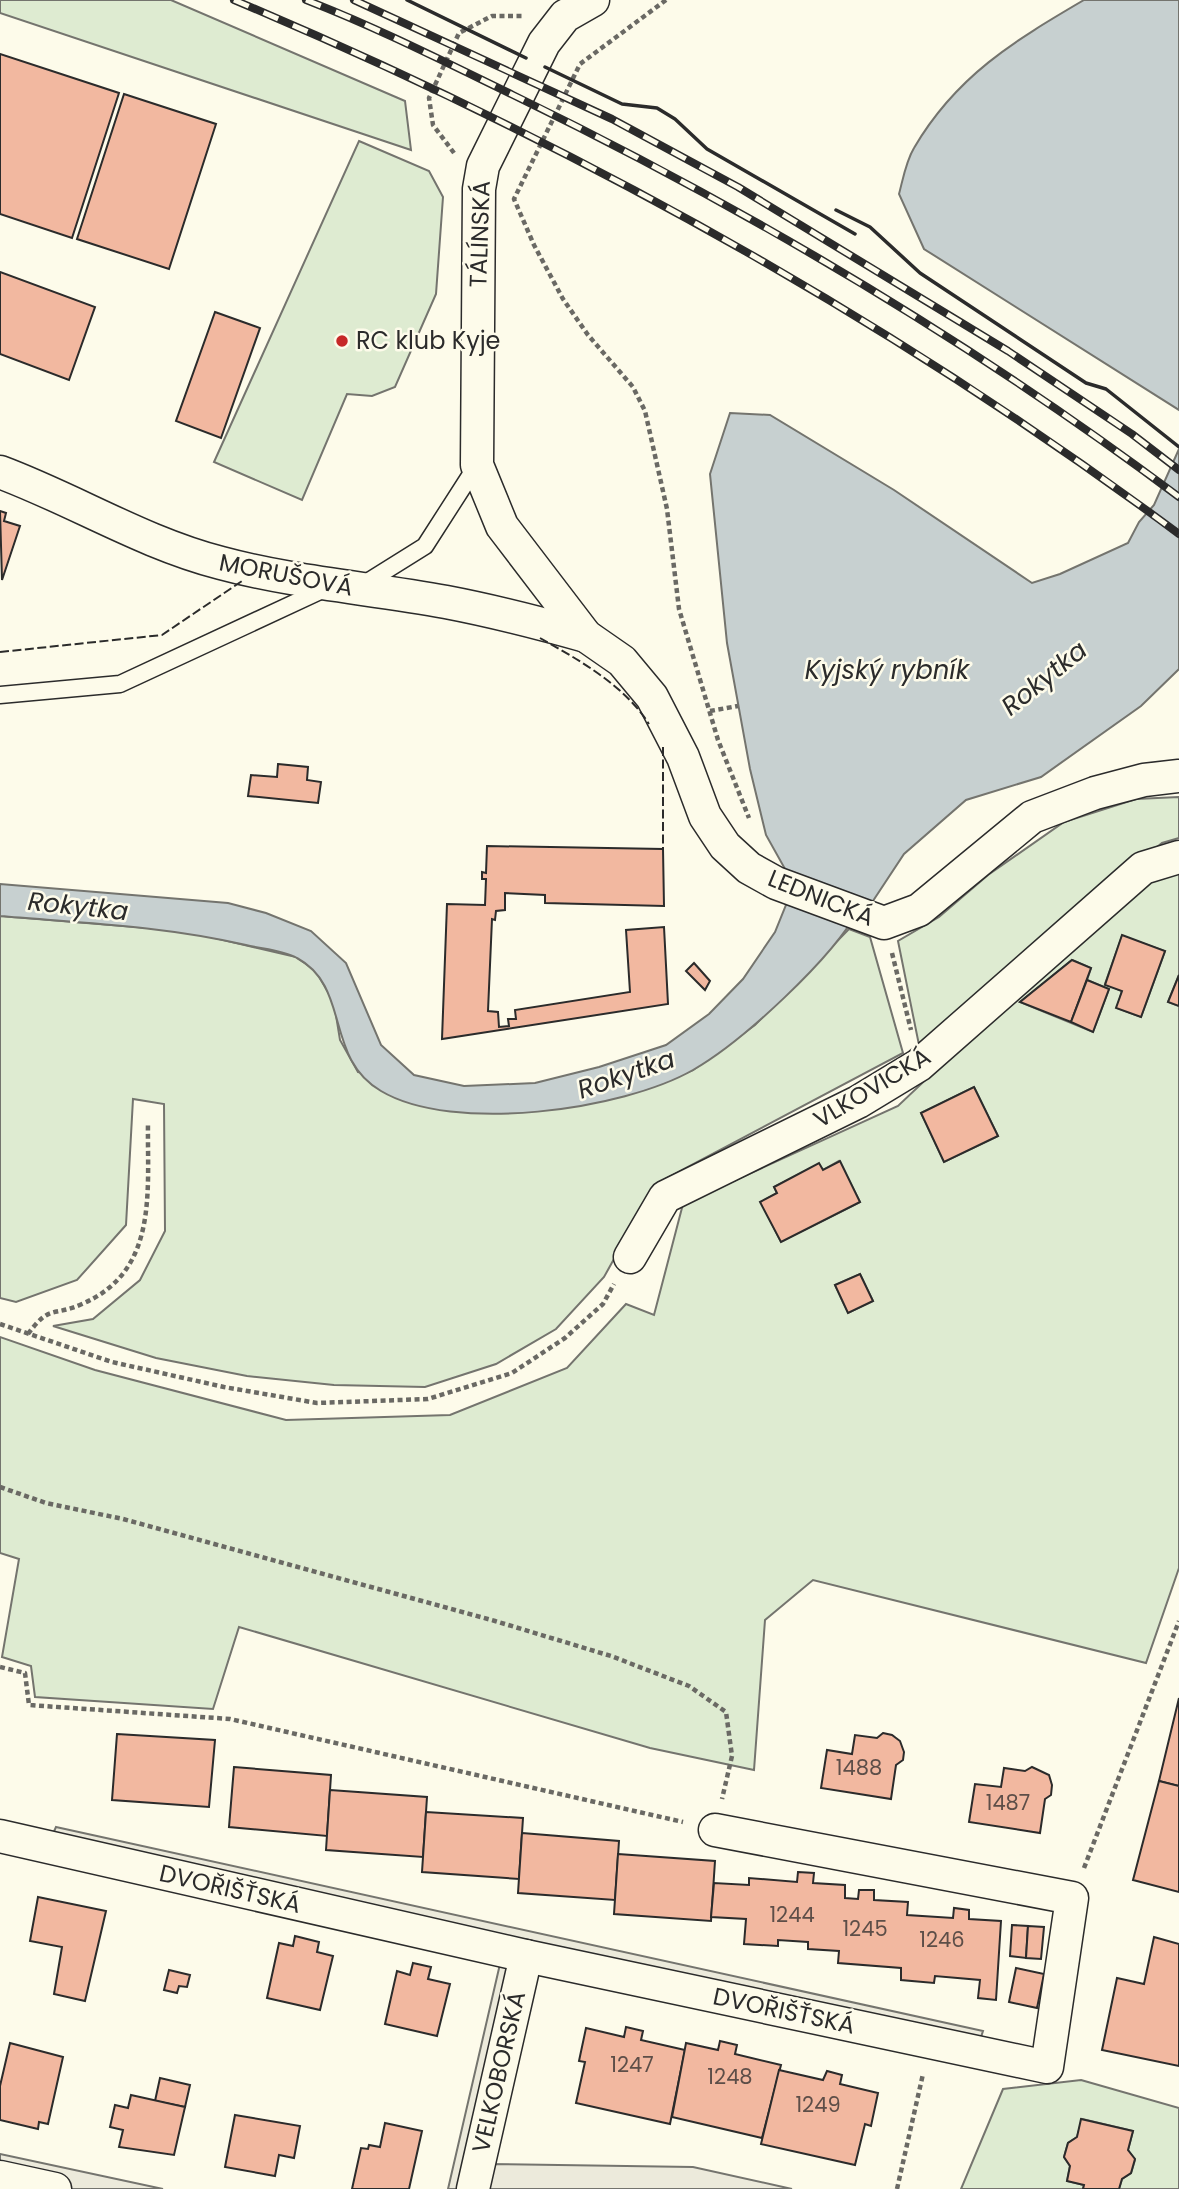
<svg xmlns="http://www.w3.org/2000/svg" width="1179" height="2189" viewBox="0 0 1179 2189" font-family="Poppins,sans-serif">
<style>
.green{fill:#deebd1;stroke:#74746e;stroke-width:2;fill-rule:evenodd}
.parking{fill:#eceadb;stroke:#74746e;stroke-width:2}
.water{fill:#c7d0d0;stroke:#74746e;stroke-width:2}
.building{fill:#f2b8a0;stroke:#2b2b2b;stroke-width:2}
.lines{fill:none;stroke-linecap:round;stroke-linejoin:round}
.lane-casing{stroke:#2b2b2b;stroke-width:19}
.street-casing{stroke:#2b2b2b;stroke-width:35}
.path{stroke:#6a6964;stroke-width:4.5;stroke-dasharray:5 3.5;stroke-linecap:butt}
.lane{stroke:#fdfbea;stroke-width:16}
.street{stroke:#fdfbea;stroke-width:32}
.rail-casing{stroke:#2b2b2b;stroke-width:8}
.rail{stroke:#fdfbea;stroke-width:5;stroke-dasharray:16;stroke-linecap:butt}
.fence{stroke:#2b2b2b;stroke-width:2;stroke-dasharray:9 3.5;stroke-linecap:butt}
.wall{stroke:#2b2b2b;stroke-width:3.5}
.poi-dot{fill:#c62828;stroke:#fdfbea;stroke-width:2.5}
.labels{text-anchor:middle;stroke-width:5;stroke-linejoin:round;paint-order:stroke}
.number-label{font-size:21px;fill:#5d4e48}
.street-label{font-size:24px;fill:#2b2b2b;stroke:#fdfbea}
.poi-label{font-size:24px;fill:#2b2b2b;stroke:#fdfbea;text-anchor:start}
.water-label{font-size:26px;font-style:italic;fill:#2b2b2b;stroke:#fdfbea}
</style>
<rect width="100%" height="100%" fill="#fdfbea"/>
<g class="green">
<path d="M0,0H171L405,101L411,150L0,13Z"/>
<path d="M359,141L429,171L443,197L436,294L395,387L372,396L347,394L302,500L214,462Z"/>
<path d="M1179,797V838L1162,843L919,1045L898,941L939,917L988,875L1064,822L1136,799Z"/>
<path d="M1179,864V975L1168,1002L1179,1006V1568L1146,1663L813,1580L765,1620L754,1770L650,1748L239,1627L213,1709L35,1697L31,1666L2,1657L19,1559L0,1553V1337L95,1370L286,1420L450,1415L567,1368L626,1304L654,1315L683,1204L898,1106L1146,871ZM1122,936L1165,951L1141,1017L1117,1008L1122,991L1105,984ZM1072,960L1091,968L1087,980L1109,989L1093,1032L1020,1002ZM974,1087L998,1136L944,1162L921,1113ZM839,1161L860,1202L781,1242L761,1202L777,1193L774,1187L819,1164L823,1170ZM860,1274L873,1301L848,1313L835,1285Z"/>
<path d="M0,916L185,931L296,957L316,971L334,1003L340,1040L358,1072L583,1105L654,1086L693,1070L755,1025L849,929L870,937L903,1053L665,1179L650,1194L604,1277L556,1329L496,1364L425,1387L334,1385L247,1376L156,1358L53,1326L93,1319L140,1280L165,1231L164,1104L133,1099L126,1225L77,1280L16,1302L0,1298Z"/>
<path d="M1081,2080L1179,2108V2189H1119L1122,2179L1131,2173L1135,2160L1128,2150L1133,2131L1082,2119L1077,2137L1068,2143L1064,2157L1070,2166L1067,2181L1084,2185L1083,2189H961L1003,2089Z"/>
</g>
<g class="parking">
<path d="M56,1827L983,2031L976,2052L47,1847Z"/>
<path d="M503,1951L526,1956L473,2189H448Z"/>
<path d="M0,2154L163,2189H55L0,2177Z"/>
<path d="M486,2164L693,2167L792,2189H479Z"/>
</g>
<g class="water">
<path d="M1084,0H1179V410L924,249L899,194C903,179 906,161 914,148C956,76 1014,41 1084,0Z"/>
<path d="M730,413L770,415L894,490L1032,583L1060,574L1128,543L1139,522L1154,505L1179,449V669L1141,706L1041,777L966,800L904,854L867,910L859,909C833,958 742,1042 693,1070C623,1110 453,1134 381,1091C324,1058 351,987 297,958C283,950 262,949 246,945C164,926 84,923 0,916V884L228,903L266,913L311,931L346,963L381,1045L414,1075L464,1086L535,1083L599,1067L666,1045L709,1014L743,979L775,932L794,885L766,835L750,769L727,643L710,474Z"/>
</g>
<g class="building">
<path d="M0,54L119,93L72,238L0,214Z"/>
<path d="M124,94L216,124L169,269L77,239Z"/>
<path d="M0,272L95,307L69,380L0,354Z"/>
<path d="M215,312L260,328L221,438L176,421Z"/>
<path d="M0,511L6,513L4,521L20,526L2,580Z"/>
<path d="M278,764L308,767L307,780L321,782L318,803L248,796L251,775L277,777Z"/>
<path d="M487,846L663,849L664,906L545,903V895L505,893V910L496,911L495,920L492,919L488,1011L498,1012L499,1027L509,1026L508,1019H516L515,1010L630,992L626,930L664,927L668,1004L442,1039L447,904L485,905L486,879H482V872L486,873Z"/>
<path d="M1122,935L1165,951L1141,1017L1116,1008L1122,991L1105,985Z"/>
<path d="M1072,960L1091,968L1071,1022L1020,1002Z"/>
<path d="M694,963L710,981L705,990L686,971Z"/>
<path d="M1179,975V1006L1168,1002Z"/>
<path d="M1087,980L1109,989L1093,1032L1071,1022Z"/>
<path d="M974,1087L998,1136L944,1162L921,1113Z"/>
<path d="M840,1161L860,1202L781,1242L760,1202L777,1193L774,1187L819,1163L823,1170Z"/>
<path d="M860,1274L873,1301L848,1313L835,1285Z"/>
<path d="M1179,1698V1786L1159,1781Z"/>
<path d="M883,1733L892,1735L900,1741L904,1752L903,1760L896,1765L891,1799L821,1788L827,1750L852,1754L855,1735L877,1738Z"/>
<path d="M117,1734L215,1740L209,1807L112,1800Z"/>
<path d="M234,1767L331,1775L327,1836L229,1827Z"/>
<path d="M1032,1767L1049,1775L1052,1785L1051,1795L1045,1799L1040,1833L969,1822L975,1784L1001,1787L1004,1768L1025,1771Z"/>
<path d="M1159,1781L1179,1786V1892L1133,1880Z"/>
<path d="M330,1790L427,1797L423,1857L326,1850Z"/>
<path d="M426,1812L523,1818L519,1879L422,1872Z"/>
<path d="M522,1833L619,1841L615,1900L518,1893Z"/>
<path d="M618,1854L715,1861L711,1921L614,1914Z"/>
<path d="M798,1872L814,1873L813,1883L845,1885V1898L858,1899L859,1890H874V1900L908,1902L907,1915L953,1918L954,1908L969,1910V1919L1001,1921L996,2000L978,1998L980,1980L935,1976L934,1983L901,1980V1968L838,1963L839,1951L808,1949V1942L778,1940V1946L744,1944L746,1919L711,1917L714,1883L749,1885V1878L797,1882Z"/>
<path d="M38,1897L106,1911L85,2001L54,1994L62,1947L30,1941Z"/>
<path d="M1012,1925L1028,1926L1026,1958L1010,1956Z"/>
<path d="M1028,1926L1044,1927L1041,1959L1026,1958Z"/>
<path d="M295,1936L319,1942L317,1952L333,1956L320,2010L267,1998L279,1943L293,1946Z"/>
<path d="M1154,1937L1179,1944V2066L1102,2050L1117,1978L1144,1984Z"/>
<path d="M413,1963L431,1967L428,1979L450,1984L437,2036L385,2024L397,1971L410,1975Z"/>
<path d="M1016,1968L1044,1974L1037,2008L1009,2002Z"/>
<path d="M169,1970L190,1975L187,1987L179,1986L177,1993L164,1990Z"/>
<path d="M626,2027L643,2031L641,2040L685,2050L670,2124L576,2103L585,2062L579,2061L586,2028L624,2037Z"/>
<path d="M720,2041L737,2045L735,2054L781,2065L762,2138L672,2117L686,2043L718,2050Z"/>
<path d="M10,2043L63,2057L48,2124L39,2122L38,2129L0,2120V2086Z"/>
<path d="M779,2070L823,2080L827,2071L842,2075L840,2084L878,2093L871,2126L865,2124L855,2165L761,2144Z"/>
<path d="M160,2078L190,2085L185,2107L155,2101Z"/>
<path d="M131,2095L185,2107L174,2155L119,2147L123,2130L110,2127L115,2105L128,2108Z"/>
<path d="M235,2115L300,2126L294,2158L279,2155L275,2176L225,2167Z"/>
<path d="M1081,2119L1133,2131L1128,2150L1135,2159L1131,2173L1122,2179L1119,2189H1083L1084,2185L1067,2181L1070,2166L1064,2157L1068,2143L1077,2137Z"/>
<path d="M385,2123L422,2131L409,2189H352L361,2148L368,2149L369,2145L380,2147Z"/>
</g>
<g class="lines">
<g class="lane-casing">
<g id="lane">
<path d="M361,586L425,546L477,465"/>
<path d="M0,695L120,684L318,592L321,584"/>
</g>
</g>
<g class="street-casing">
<g id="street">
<path d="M593,0L565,16L544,43L483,166L479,189L477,465L502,526L586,636L622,661L652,697L683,757L705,816L725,846L749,868L776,883L884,923L919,910L1032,817L1095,793L1144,780L1179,776"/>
<path d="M0,472C75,500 143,543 221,563C295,583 371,588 446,602C493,611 540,623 586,636"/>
<path d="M630,1257L665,1197L858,1102L919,1065L1143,868L1179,857"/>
<path d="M0,1836L526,1956L1047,2067L1072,1898L715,1830"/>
<path d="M0,2177L55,2189"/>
<path d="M473,2189L526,1956"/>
</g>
</g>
<g class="path">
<path d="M666,0L580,64L514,199L534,245L563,299L588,335L633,387L645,411L667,509L679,609L718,740L749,818"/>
<path d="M454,153L433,125L429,98L459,33L492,16H522"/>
<path d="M710,711L738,706"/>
<path d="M892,953L911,1030"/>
<path d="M0,1324L112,1362L224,1387L317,1403L428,1399L512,1373L565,1338L603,1304L614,1284"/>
<path d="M28,1334C50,1304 53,1317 82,1304C159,1271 147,1191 148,1122"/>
<path d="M0,1487L46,1503L123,1519L495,1621L611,1656L689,1686L726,1712L732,1756L722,1799"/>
<path d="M0,1667L25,1673L29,1705L230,1719L683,1822"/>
<path d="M1084,1868L1179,1621"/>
<path d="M897,2189L923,2074"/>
</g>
<use href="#lane" class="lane"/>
<use href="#street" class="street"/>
<g class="rail-casing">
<g id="rail">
<path d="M234,0C569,141 887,317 1179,534"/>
<path d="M306,0C376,27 445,62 513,95C746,208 972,342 1179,497"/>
<path d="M354,0L612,119L738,187L1008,351L1132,434L1179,470"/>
</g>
</g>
<use href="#rail" class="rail"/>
<g class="fence">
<path d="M540,638C579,660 624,685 649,724"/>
<path d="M0,652L162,635L242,581"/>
<path d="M663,747V849"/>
</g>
<g class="wall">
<path d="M407,0L526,58"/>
<path d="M545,67L622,104L657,108L675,119L707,149L855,234"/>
<path d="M836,210L870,227L920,273L1086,383L1106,389L1179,447"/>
</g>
</g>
<circle class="poi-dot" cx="342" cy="341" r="7"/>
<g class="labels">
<g class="number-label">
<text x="859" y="1775">1488</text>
<text x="1008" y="1810">1487</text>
<text x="792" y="1922">1244</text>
<text x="865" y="1936">1245</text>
<text x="942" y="1947">1246</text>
<text x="632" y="2072">1247</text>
<text x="730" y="2084">1248</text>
<text x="818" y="2112">1249</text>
</g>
<g class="street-label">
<text transform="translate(480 234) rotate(-88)" y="8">TÁLÍNSKÁ</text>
<text transform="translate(286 575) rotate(11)" y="8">MORUŠOVÁ</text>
<text transform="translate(821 898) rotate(22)" y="8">LEDNICKÁ</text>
<text transform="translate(872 1088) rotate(-31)" y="8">VLKOVICKÁ</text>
<text transform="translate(230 1889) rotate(13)" y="8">DVOŘIŠŤSKÁ</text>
<text transform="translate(784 2011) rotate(12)" y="8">DVOŘIŠŤSKÁ</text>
<text transform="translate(499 2072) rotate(-77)" y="8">VELKOBORSKÁ</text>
</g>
<g class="poi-label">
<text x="356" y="349">RC klub Kyje</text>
</g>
<g class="water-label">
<text x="887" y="679">Kyjský rybník</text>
<text transform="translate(1044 678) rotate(-39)" y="9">Rokytka</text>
<text transform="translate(78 906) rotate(6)" y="9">Rokytka</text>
<text transform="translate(626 1074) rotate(-19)" y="9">Rokytka</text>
</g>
</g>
</svg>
